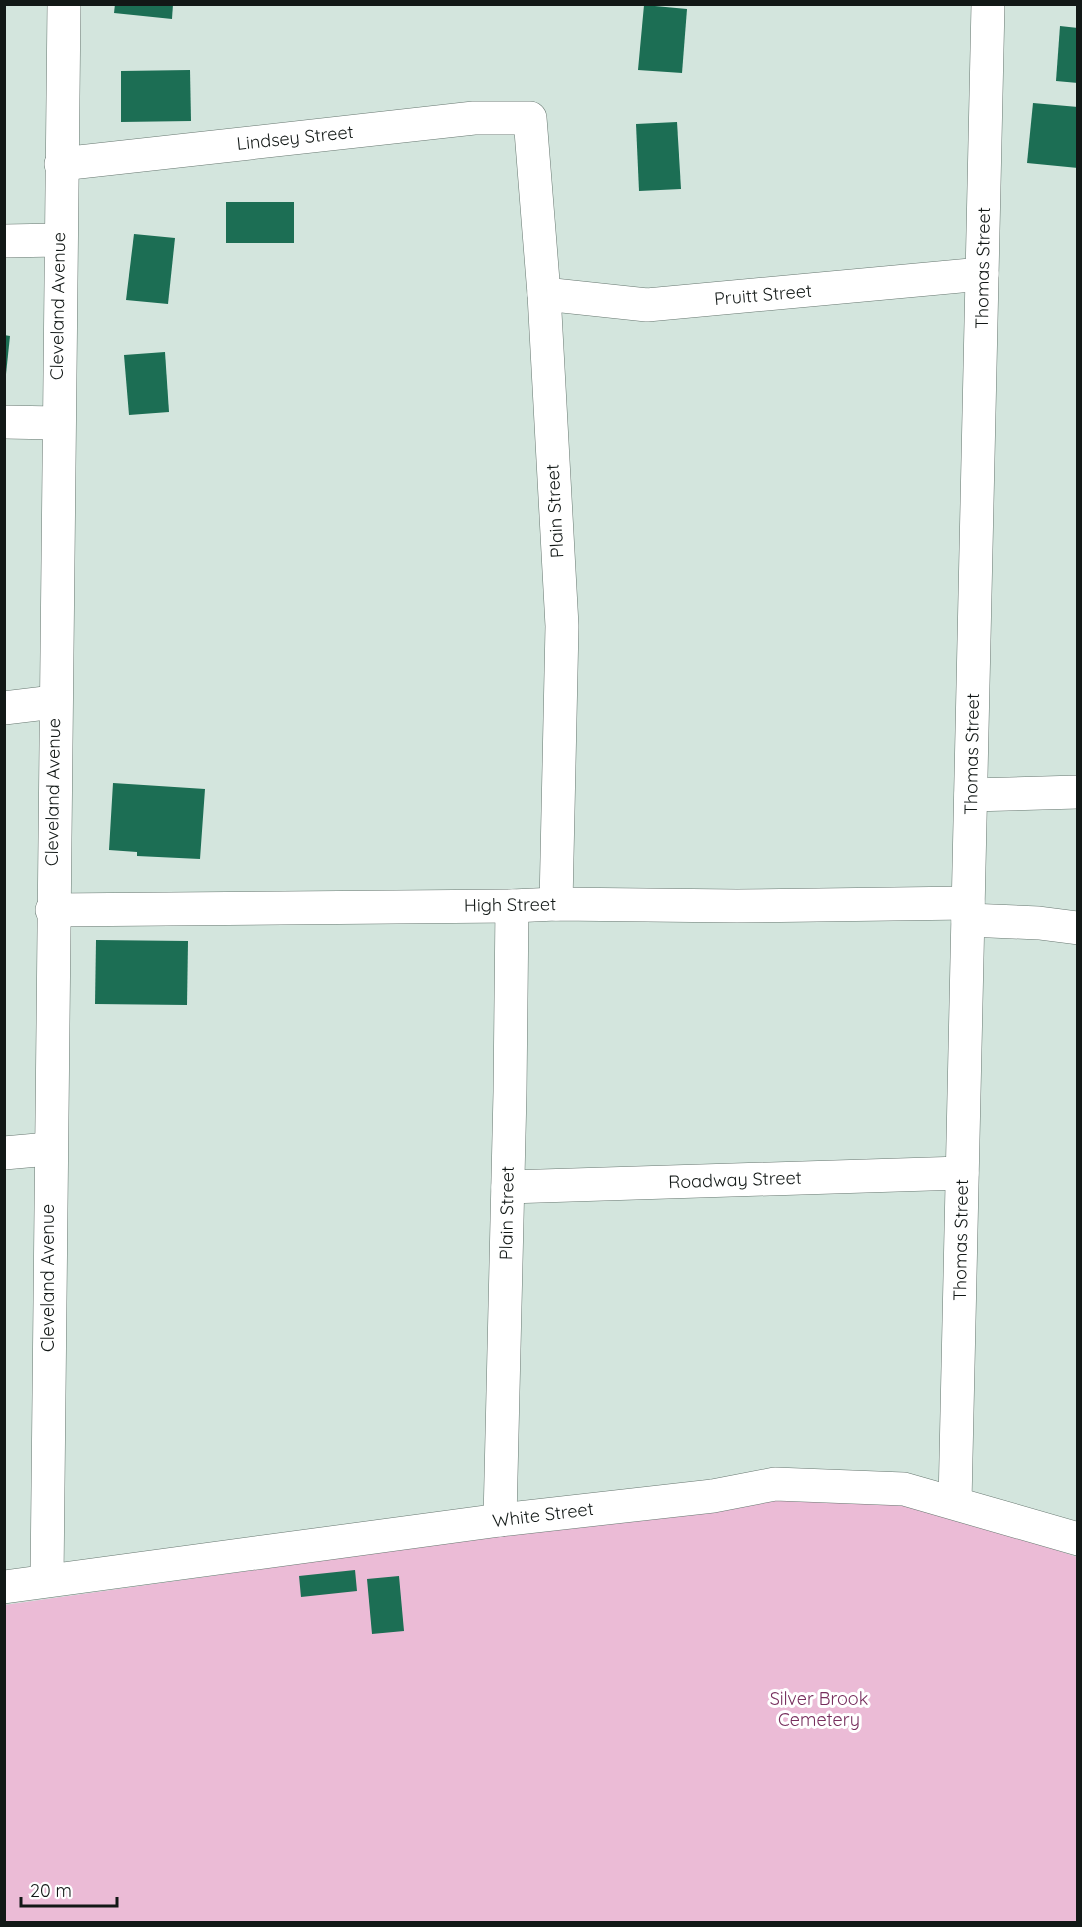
<svg xmlns="http://www.w3.org/2000/svg" width="1082" height="1927" viewBox="0 0 1082 1927" font-family="Quicksand,sans-serif">
<style>
.green{fill:#ebbbd6}
.building{fill:#1c6e54}
.lines{fill:none;stroke-linecap:round;stroke-linejoin:round}
.street-casing{stroke:#677770;stroke-width:34}
.secondary-casing{stroke:#677770;stroke-width:34}
.street{stroke:#fff;stroke-width:33}
.secondary{stroke:#fff;stroke-width:33}
.labels{text-anchor:middle;stroke-width:6;stroke-linejoin:round;paint-order:stroke}
.street-label{font-size:18px;fill:#121816;stroke:#fff}
.park-label{font-size:18px;fill:#772e5d;stroke:#fff}
</style>
<rect width="100%" height="100%" fill="#d3e5dd"/>
<path class="green" d="M771,1498L916,1502L1077,1557V1922H5L4,1605Z"/>
<g class="building">
<path d="M115,4H173L172,19L114,13Z"/>
<path d="M644,5L687,9L682,73L638,70Z"/>
<path d="M1060,26L1078,28V83L1056,81Z"/>
<path d="M190,70L191,121L121,122V71Z"/>
<path d="M1033,103L1078,107V168L1027,163Z"/>
<path d="M677,122L681,189L639,191L636,124Z"/>
<rect x="226" y="202" width="68" height="41"/>
<path d="M134,234L175,238L168,304L126,300Z"/>
<path d="M4,335L10,336L6,374H4Z"/>
<path d="M165,352L169,412L129,415L124,355Z"/>
<path d="M113,783L205,789L200,859L137,856V852L109,850Z"/>
<path d="M96,940L188,941L187,1005L95,1004Z"/>
<path d="M355,1570L357,1591L301,1597L299,1576Z"/>
<path d="M399,1576L404,1631L372,1634L367,1579Z"/>
</g>
<g class="lines">
<g class="street-casing">
<g id="street">
<path d="M61,164L474,118H530L544,294L562,626L556,904"/>
<path d="M4,241L59,240"/>
<path d="M544,294L647,305L982,274"/>
<path d="M4,422L57,423"/>
<path d="M4,708L54,702"/>
<path d="M971,795L1078,792"/>
<path d="M52,910L512,906L556,904L737,906L968,903"/>
<path d="M968,920L1039,923L1078,928"/>
<path d="M4,1153L49,1149"/>
<path d="M508,1187L962,1173"/>
<path d="M955,1503L988,4"/>
<path d="M500,1520L510,1092L512,906"/>
<path d="M47,1580C49,1055 54,530 64,4"/>
</g>
</g>
<g class="secondary-casing">
<path id="secondary" d="M4,1587L500,1520L713,1496L775,1484L904,1489L1078,1539"/>
</g>
<use href="#street" class="street"/>
<use href="#secondary" class="secondary"/>
</g>
<g class="labels">
<g class="street-label">
<text transform="translate(295 138) rotate(-6)" y="6">Lindsey Street</text>
<text transform="translate(983 268) rotate(-89)" y="6">Thomas Street</text>
<text transform="translate(763 295) rotate(-5)" y="6">Pruitt Street</text>
<text transform="translate(58 306) rotate(-89)" y="6">Cleveland Avenue</text>
<text transform="translate(555 511) rotate(-93)" y="6">Plain Street</text>
<text transform="translate(972 754) rotate(-89)" y="6">Thomas Street</text>
<text transform="translate(53 792) rotate(-89)" y="6">Cleveland Avenue</text>
<text transform="translate(510 905) rotate(-1)" y="6">High Street</text>
<text transform="translate(735 1180) rotate(-2)" y="6">Roadway Street</text>
<text transform="translate(507 1213) rotate(-89)" y="6">Plain Street</text>
<text transform="translate(961 1240) rotate(-89)" y="6">Thomas Street</text>
<text transform="translate(48 1278) rotate(-90)" y="6">Cleveland Avenue</text>
<text transform="translate(543 1515) rotate(-7)" y="6">White Street</text>
</g>
<g class="park-label">
<text x="819" y="1705">Silver Brook<tspan x="819" dy="21">Cemetery</tspan></text>
</g>
</g>
<rect width="1082" height="1927" fill="none" stroke="#121816" stroke-width="12"/>
<path d="M21 1897v9h96v-9" fill="none" stroke="#121816" stroke-width="3"/>
<text x="30" y="1897" font-size="18" fill="#121816" stroke="#ffffff" stroke-width="4.5" paint-order="stroke">20 m</text>
</svg>
